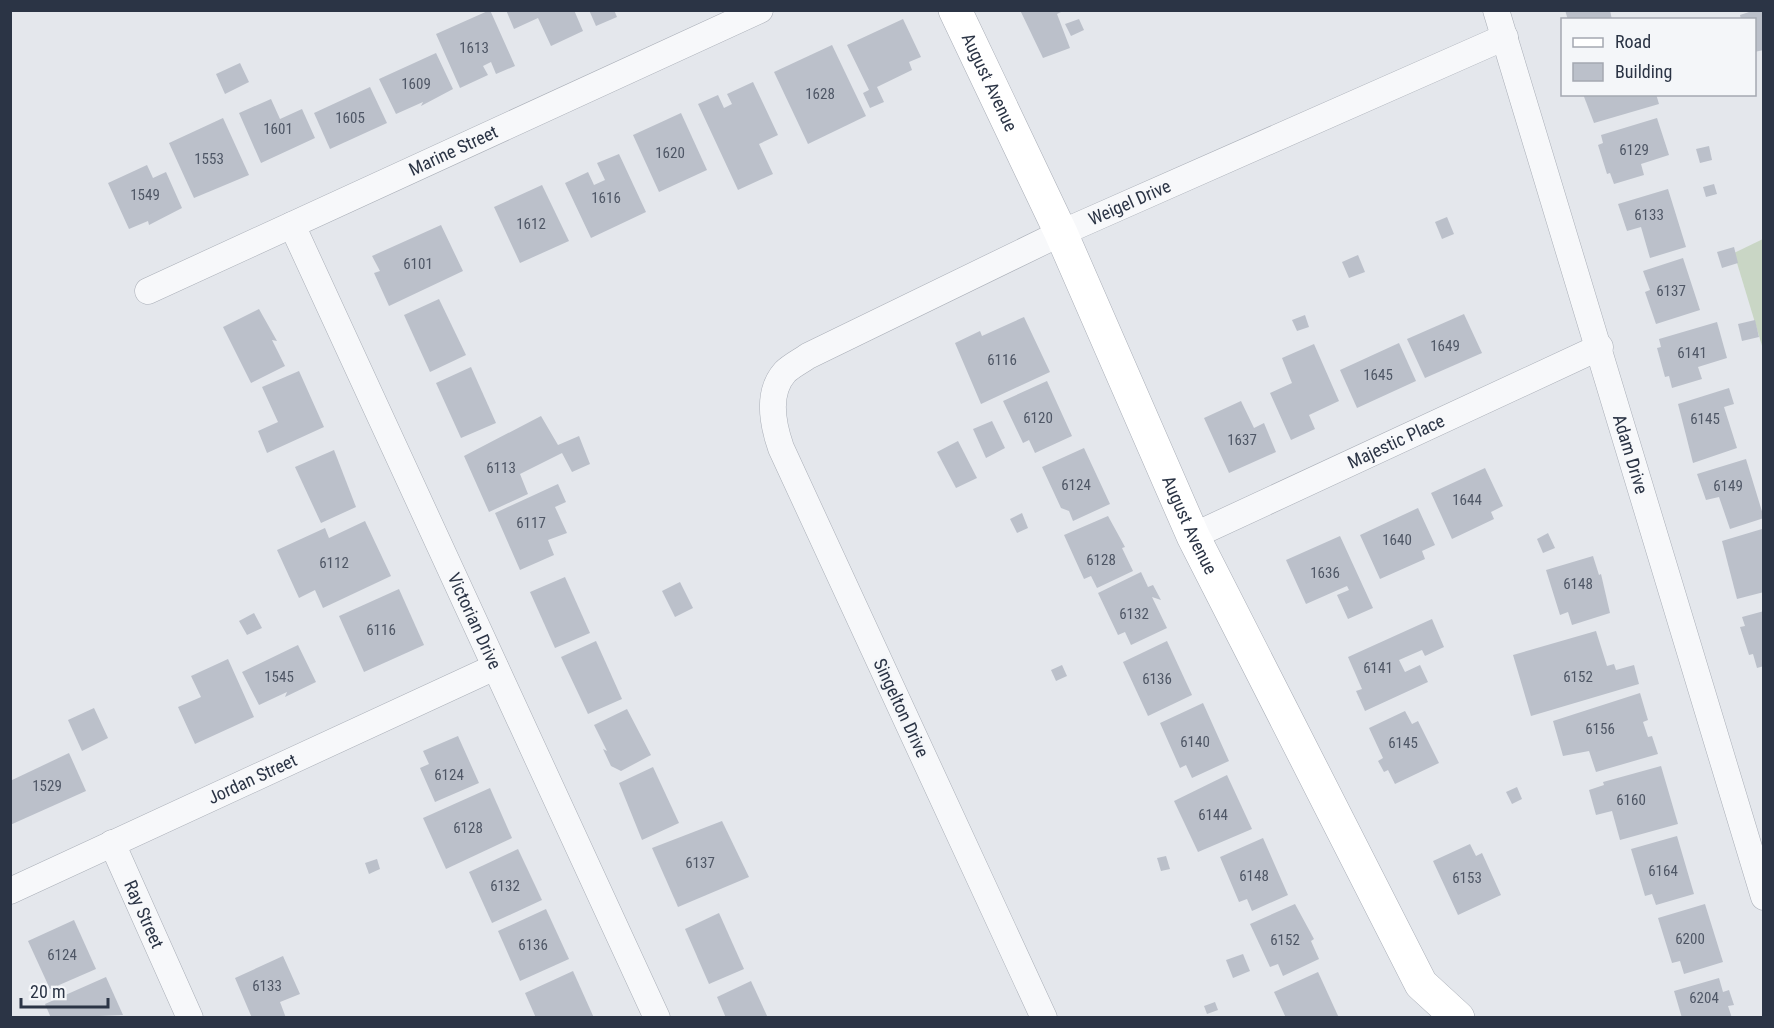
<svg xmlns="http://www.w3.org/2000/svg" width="1774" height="1028" viewBox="0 0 1774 1028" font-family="'Roboto Condensed',sans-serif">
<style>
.green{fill:#c9d6c5}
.building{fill:#bbc0ca}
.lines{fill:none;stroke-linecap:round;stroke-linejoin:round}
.street-casing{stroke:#a9aeb7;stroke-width:27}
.secondary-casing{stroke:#a9aeb7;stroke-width:34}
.street{stroke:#f7f8fa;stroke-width:26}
.secondary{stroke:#fff;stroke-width:33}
.labels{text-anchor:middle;stroke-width:4.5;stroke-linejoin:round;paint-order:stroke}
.number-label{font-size:15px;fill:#4f5766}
.street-label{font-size:18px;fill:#2b3445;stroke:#f4f6f9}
</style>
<rect width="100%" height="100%" fill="#e4e7ec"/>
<path class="green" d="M1763,239V349L1734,253Z"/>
<g class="building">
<path d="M490,10L515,66L496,74L491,62L483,66L488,75L460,88L436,34Z"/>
<path d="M506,10H574L583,31L551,46L538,18L514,29Z"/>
<path d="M589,10H614L617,17L596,26Z"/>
<path d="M1020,10H1065L1057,14L1070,48L1043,58Z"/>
<path d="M1565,10H1610L1612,20H1568Z"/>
<path d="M1755,10H1764V50L1754,52V20H1741L1740,15Z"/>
<path d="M903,19L921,57L909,62L912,70L877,87L884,102L870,108L863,93L869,90L847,45Z"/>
<path d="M1079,19L1084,30L1071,36L1065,24Z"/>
<path d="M832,45L866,116L808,144L774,72Z"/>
<path d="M436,53L453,89L421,106L423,102L396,114L379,79Z"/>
<path d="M240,63L249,82L225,94L216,74Z"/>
<path d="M753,82L778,135L759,144L773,174L738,190L698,104L718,95L724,108L732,104L727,94Z"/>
<path d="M370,87L387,123L330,149L314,113Z"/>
<path d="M1583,94H1656L1659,104L1594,123Z"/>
<path d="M271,99L280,119L302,109L315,138L261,163L239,113Z"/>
<path d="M681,113L707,170L659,192L633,135Z"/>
<path d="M223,118L249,175L194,198L169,143Z"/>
<path d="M1657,118L1669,155L1641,164L1644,175L1614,184L1610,173L1607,174L1598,145L1603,143L1601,135Z"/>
<path d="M1709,146L1712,160L1700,163L1696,149Z"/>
<path d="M619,154L646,212L591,238L565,183L588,172L594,185L605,180L597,163Z"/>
<path d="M147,165L153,178L166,172L182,208L149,225L148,221L129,229L108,183Z"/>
<path d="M1714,184L1717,194L1706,197L1703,187Z"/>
<path d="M542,185L569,241L520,263L494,207Z"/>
<path d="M1668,189L1686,247L1650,258L1641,227L1627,231L1618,204Z"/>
<path d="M1447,217L1454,234L1442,239L1435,222Z"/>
<path d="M441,225L463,271L389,306L374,273L380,271L372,256Z"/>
<path d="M1734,247L1738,263L1722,268L1717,252Z"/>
<path d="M1358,255L1365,272L1349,278L1342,262Z"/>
<path d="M1683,258L1700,310L1656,324L1645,292L1650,290L1643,271Z"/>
<path d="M439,299L466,355L430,372L404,315Z"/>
<path d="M259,309L277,341L272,340L285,366L251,383L223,327Z"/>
<path d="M1464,314L1482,353L1425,378L1407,339Z"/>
<path d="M1305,315L1309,327L1297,331L1292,320Z"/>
<path d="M1024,317L1050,372L981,404L955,343L980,331L982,336Z"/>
<path d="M1755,320L1759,337L1742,341L1738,324Z"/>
<path d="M1717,322L1727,358L1698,367L1702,379L1672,388L1669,376L1665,377L1657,348L1661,347L1659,339Z"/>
<path d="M1399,343L1416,381L1357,408L1340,370Z"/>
<path d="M1314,344L1339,401L1309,415L1315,429L1291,440L1270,393L1292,383L1282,358Z"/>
<path d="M471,367L496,423L461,438L436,383Z"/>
<path d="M299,371L324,427L267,453L258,431L278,422L262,387Z"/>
<path d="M1047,381L1072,436L1035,453L1029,440L1023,443L1003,401Z"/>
<path d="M1729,388L1734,404L1724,407L1737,448L1693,463L1678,404Z"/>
<path d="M1241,401L1254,428L1264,423L1276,452L1229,473L1204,418Z"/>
<path d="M541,416L558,445L579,436L590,464L572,472L562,453L520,474L528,494L489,512L464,456Z"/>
<path d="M992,421L1005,448L986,458L973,429Z"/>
<path d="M958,441L977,478L956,488L937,452Z"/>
<path d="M1084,448L1110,504L1073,521L1069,511L1061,508L1042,467Z"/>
<path d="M334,450L356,507L321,523L295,467Z"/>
<path d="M1746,459L1764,518L1730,529L1719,497L1706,500L1697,474Z"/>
<path d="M1485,468L1503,506L1491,512L1494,519L1452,539L1431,493Z"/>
<path d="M558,484L566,502L555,507L567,533L548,540L554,555L520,570L495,513Z"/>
<path d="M1418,508L1435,545L1422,551L1425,559L1380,579L1360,535Z"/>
<path d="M1022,513L1028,528L1017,533L1010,519Z"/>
<path d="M1108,516L1125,547L1122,548L1133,571L1097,588L1091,576L1084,579L1064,535Z"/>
<path d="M365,521L391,576L323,608L315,590L299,598L277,550L325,528L329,538Z"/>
<path d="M1762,529L1764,592L1737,599L1722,541Z"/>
<path d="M1548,533L1555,548L1543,553L1537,539Z"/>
<path d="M1340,536L1373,608L1348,619L1337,595L1349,590L1347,586L1306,604L1286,560Z"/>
<path d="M1593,556L1599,575L1601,574L1610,613L1572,625L1568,612L1560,615L1546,570Z"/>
<path d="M1141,572L1148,587L1153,585L1161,600L1152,597L1167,628L1131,645L1125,632L1118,635L1098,593Z"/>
<path d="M565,577L590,633L555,648L530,592Z"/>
<path d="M680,582L693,608L675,617L662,591Z"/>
<path d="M399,589L424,645L364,672L339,616Z"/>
<path d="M1764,611V666L1757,668L1753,654L1749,655L1740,627L1745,626L1742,617Z"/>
<path d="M254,613L262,628L247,635L239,621Z"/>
<path d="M1432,619L1444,647L1425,656L1422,650L1399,660L1405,672L1420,665L1428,682L1365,711L1356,691L1362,689L1348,657Z"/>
<path d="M1596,631L1607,666L1614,664L1616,670L1634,665L1639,684L1531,716L1513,655Z"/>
<path d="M596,641L622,699L588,714L561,657Z"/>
<path d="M1167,641L1192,695L1148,716L1123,662Z"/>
<path d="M298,645L316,682L285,697L287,692L259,705L242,672Z"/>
<path d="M228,659L254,717L195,744L178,707L201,697L191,676Z"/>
<path d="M1062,665L1067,676L1056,681L1051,670Z"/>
<path d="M1640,693L1648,720L1643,722L1648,737L1652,736L1658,754L1596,772L1589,751L1563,756L1553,721Z"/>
<path d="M1203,703L1229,761L1192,778L1186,765L1180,768L1160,723Z"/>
<path d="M94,708L108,738L82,751L68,720Z"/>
<path d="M627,709L651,755L621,771L611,766L603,749L607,751L594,725Z"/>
<path d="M1405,711L1412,724L1418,721L1439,763L1395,784L1388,770L1384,772L1378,761L1383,758L1369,728Z"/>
<path d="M458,736L479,783L435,802L420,768L429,764L423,751Z"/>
<path d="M69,753L86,791L10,825V781Z"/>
<path d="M1661,766L1678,824L1620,840L1612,811L1596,815L1589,790L1604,785L1603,782Z"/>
<path d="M653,767L679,823L642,840L619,783Z"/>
<path d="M1227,775L1252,829L1198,852L1174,801Z"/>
<path d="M1517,787L1522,799L1512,804L1506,792Z"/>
<path d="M490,788L512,838L446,869L423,818Z"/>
<path d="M722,821L749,877L678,907L652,848Z"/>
<path d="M1677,836L1694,894L1656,905L1652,894L1645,896L1631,849Z"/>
<path d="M1263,838L1288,895L1252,911L1247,899L1239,902L1220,857Z"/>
<path d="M1470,844L1476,856L1482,853L1501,895L1458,915L1433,861Z"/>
<path d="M518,849L542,900L492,923L469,872Z"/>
<path d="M1166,856L1170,869L1161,871L1157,858Z"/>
<path d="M377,859L380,869L369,874L365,863Z"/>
<path d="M1295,904L1314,939L1311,941L1319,959L1283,976L1278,964L1270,967L1250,924Z"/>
<path d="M1705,904L1723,962L1684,974L1680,961L1672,963L1658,918Z"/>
<path d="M546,909L569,959L520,981L498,931Z"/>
<path d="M719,913L744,969L709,984L685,929Z"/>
<path d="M74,920L96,969L50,989L28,941Z"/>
<path d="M1243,954L1250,971L1233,978L1226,960Z"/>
<path d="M283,956L300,994L280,1002L286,1018H252L235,978Z"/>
<path d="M573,971L594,1018H536L525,993Z"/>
<path d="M1318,972L1339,1018H1286L1274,992Z"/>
<path d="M106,977L123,1015L51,1018L45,1004Z"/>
<path d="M1719,978L1723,992L1729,990L1734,1005L1728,1006L1732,1018H1682L1674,991Z"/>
<path d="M751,981L768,1018H726L717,997Z"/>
<path d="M1215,1002L1218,1010L1207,1014L1204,1006Z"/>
</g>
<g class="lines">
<g class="street-casing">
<g id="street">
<path id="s1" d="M1496,10L1764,897"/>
<path id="s2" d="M292,225L657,1018"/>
<path id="s3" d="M148,291L760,10"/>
<path id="s4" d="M1193,536L1600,347"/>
<path id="s5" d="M112,843L190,1018"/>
<path id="s6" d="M10,891L495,667"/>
<path id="s7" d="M1044,1018L781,448C773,425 766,393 785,372C791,366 801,361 808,356L1061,233L1505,37"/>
</g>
</g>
<g class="secondary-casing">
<g id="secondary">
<path id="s8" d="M955,10L1061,233L1193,536L1421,984L1458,1018"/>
</g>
</g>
<use href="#street" class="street"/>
<use href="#secondary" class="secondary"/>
</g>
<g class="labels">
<g class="number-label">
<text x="474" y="53">1613</text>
<text x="416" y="89">1609</text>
<text x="820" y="99">1628</text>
<text x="350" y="123">1605</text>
<text x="278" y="134">1601</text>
<text x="1634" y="155">6129</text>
<text x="670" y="158">1620</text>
<text x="209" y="164">1553</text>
<text x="145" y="200">1549</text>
<text x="606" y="203">1616</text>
<text x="1649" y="220">6133</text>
<text x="531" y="229">1612</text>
<text x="418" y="269">6101</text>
<text x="1671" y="296">6137</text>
<text x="1445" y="351">1649</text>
<text x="1692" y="358">6141</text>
<text x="1002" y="365">6116</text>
<text x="1378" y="380">1645</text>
<text x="1038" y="423">6120</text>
<text x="1705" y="424">6145</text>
<text x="1242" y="445">1637</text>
<text x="501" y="473">6113</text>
<text x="1076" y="490">6124</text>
<text x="1728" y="491">6149</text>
<text x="1467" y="505">1644</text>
<text x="531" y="528">6117</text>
<text x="1397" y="545">1640</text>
<text x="1101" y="565">6128</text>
<text x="334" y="568">6112</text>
<text x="1325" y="578">1636</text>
<text x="1578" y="589">6148</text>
<text x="1134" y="619">6132</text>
<text x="381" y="635">6116</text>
<text x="1378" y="673">6141</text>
<text x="279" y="682">1545</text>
<text x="1578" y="682">6152</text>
<text x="1157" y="684">6136</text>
<text x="1600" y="734">6156</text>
<text x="1195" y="747">6140</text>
<text x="1403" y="748">6145</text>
<text x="449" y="780">6124</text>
<text x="47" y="791">1529</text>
<text x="1631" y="805">6160</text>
<text x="1213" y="820">6144</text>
<text x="468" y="833">6128</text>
<text x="700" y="868">6137</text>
<text x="1663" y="876">6164</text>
<text x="1254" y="881">6148</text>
<text x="1467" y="883">6153</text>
<text x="505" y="891">6132</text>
<text x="1690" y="944">6200</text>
<text x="1285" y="945">6152</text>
<text x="533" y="950">6136</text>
<text x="62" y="960">6124</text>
<text x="267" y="991">6133</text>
<text x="1704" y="1003">6204</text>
</g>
<g class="street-label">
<text dy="6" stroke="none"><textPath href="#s8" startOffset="80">August Avenue</textPath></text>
<text dy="6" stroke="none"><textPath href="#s3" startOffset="336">Marine Street</textPath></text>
<text dy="6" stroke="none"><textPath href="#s7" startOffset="1092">Weigel Drive</textPath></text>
<text dy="6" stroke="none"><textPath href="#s4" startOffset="224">Majestic Place</textPath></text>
<text dy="6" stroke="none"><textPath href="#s1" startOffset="464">Adam Drive</textPath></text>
<text dy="6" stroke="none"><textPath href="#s8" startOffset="566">August Avenue</textPath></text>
<text dy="6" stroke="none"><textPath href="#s2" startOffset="436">Victorian Drive</textPath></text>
<text transform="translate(901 708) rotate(65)" y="6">Singelton Drive</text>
<text dy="6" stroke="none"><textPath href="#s6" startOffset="267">Jordan Street</textPath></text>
<text dy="6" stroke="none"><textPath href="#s5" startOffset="78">Ray Street</textPath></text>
</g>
</g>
<rect width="1774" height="1028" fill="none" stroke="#2b3445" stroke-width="24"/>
<rect x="1561" y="18" width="195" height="78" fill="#f4f6f9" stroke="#a4a8b1" stroke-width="1.5"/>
<rect x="1573" y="38" width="30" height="9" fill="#ffffff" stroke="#a4a8b1" stroke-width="1.5"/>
<text x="1615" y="48" font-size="18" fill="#2b3445">Road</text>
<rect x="1573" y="63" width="30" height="18" fill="#bbc0ca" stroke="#a4a8b1" stroke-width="1.5"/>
<text x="1615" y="78" font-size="18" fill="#2b3445">Building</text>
<path d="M21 998v9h87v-9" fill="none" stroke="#2b3445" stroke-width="3"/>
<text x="30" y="998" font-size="18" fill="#2b3445" stroke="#f4f6f9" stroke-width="4.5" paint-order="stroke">20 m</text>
</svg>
